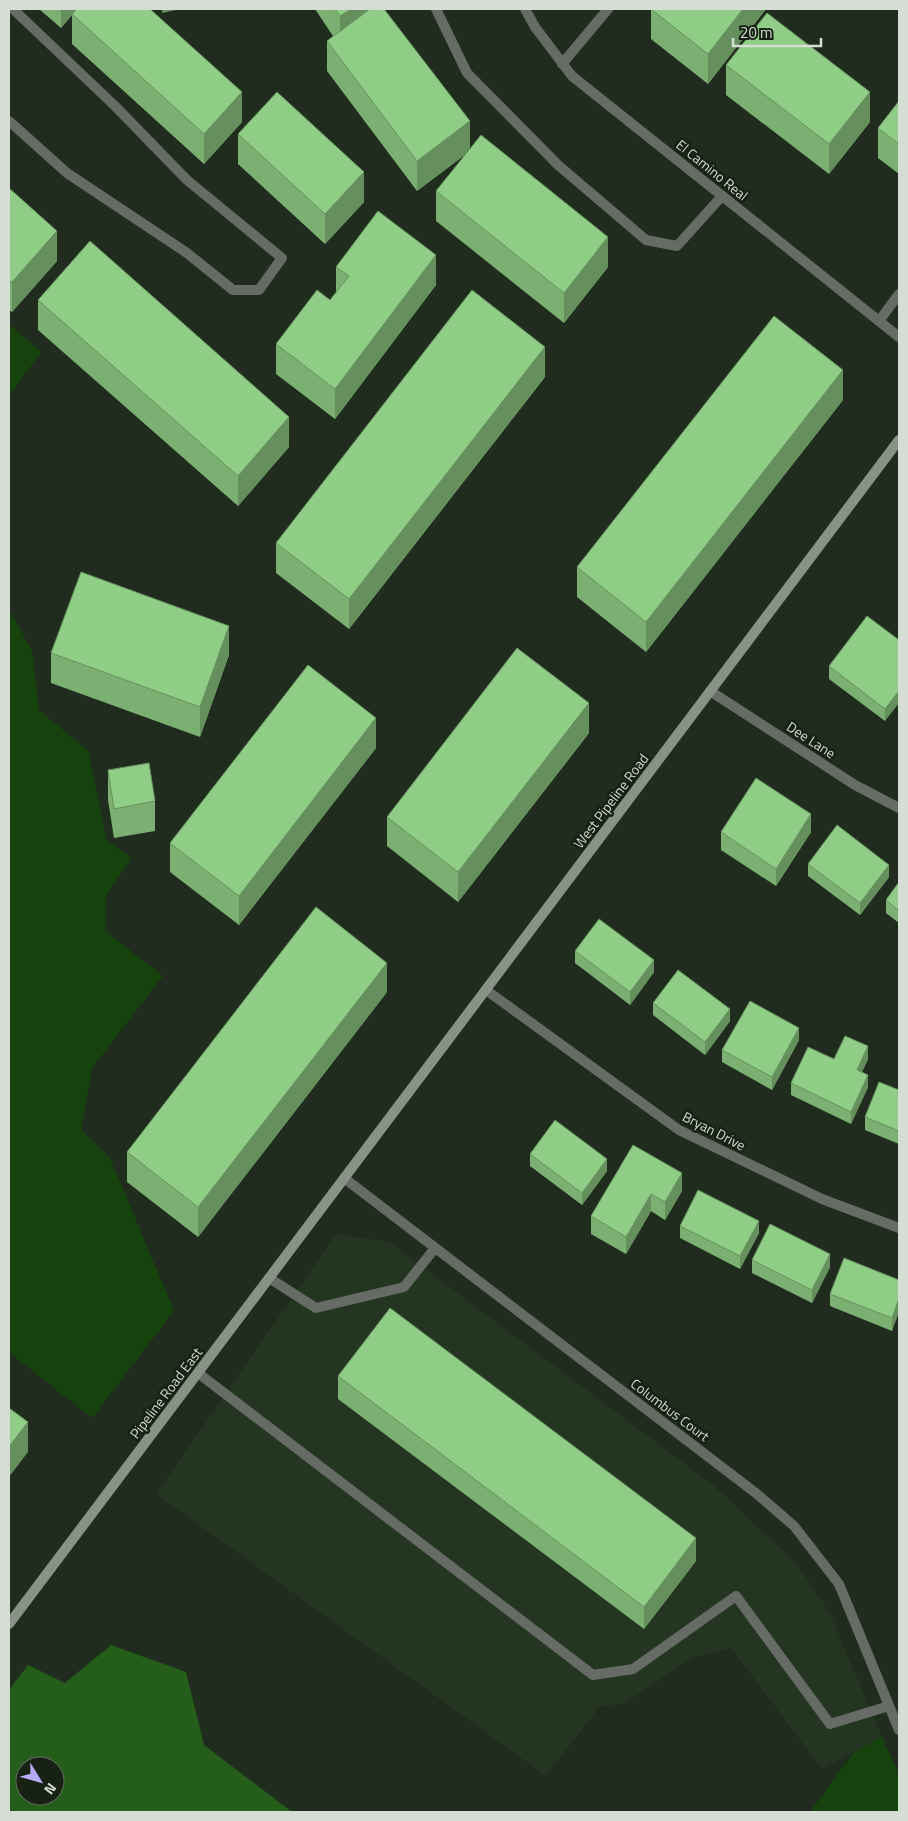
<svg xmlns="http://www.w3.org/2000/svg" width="908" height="1821" viewBox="0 0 908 1821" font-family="'Titillium Web',sans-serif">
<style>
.built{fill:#243521}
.green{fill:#16430d}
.forest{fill:#245e1a;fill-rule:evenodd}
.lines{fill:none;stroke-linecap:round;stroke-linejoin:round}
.service{stroke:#666c65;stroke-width:10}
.minor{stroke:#666c65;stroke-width:10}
.tertiary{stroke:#666c65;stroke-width:10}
.secondary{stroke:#889287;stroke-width:10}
.wall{fill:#7cb073}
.shaded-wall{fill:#65905e}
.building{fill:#90cd86;stroke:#65905e}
.labels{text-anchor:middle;stroke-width:5;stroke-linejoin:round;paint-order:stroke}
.street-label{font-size:14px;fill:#d5ddd4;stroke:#172214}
</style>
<rect width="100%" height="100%" fill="#202c1e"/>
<path class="built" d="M336,1234L390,1242L713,1485L796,1563L829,1611L882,1737L822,1769L731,1648L692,1658L624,1704L600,1706L546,1776L156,1494Z"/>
<g class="green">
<path d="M9,324L41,352L9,396Z"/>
<path d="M9,609L32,651L39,710L88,751L107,841L132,858L106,896L105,931L163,976L92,1068L81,1130L110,1158L174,1311L92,1418L9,1352Z"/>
<path d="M882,1737L899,1775V1812H810L854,1752Z"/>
</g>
<path class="forest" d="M111,1645L186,1672L204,1745L292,1812H9V1690L28,1665L65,1683ZM25,1766H55V1796H25Z"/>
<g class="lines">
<g class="service">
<path d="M436,9L467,73L558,165L646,240L677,246L722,196"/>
<path d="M562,64L608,9"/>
<path d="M9,121L67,173L187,253L233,290H259L282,258L187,180L115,106L13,9"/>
<path d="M879,321L899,294"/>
<path d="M269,1278L316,1308L404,1287L435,1248"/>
<path d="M198,1373L593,1675L633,1669L736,1596L830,1724L889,1706"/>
</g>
<g class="minor">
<path d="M710,691L855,785L899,808"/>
<path d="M486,990L679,1130L822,1199L899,1228"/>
<path d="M344,1178L757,1494L794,1526L839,1584L899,1730"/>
</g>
<path class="tertiary" d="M525,9L535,27L572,76L899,337"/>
<path class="secondary" d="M9,1624L899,440"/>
</g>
<g class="wall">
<path d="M39,9H150L242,122L204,164L72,44V15L61,28Z"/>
<path d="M315,9H384L470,150L608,267L564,323L436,221V191L466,154L417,191L327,71V41L333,36Z"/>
<path d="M651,9H766L708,84L651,39Z"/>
<path d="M726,65L870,122L829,174L726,95Z"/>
<path d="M899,101V174L878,158V128Z"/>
<path d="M238,134L364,202L325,244L238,164Z"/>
<path d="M9,188L57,261L12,312L9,310Z"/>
<path d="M336,267L436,285L335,419L276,374V344L330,300L336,293Z"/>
<path d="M38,300L289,447L238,506L38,330Z"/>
<path d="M545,377L349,629L276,573V543Z"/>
<path d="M843,400L646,652L577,597V567Z"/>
<path d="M899,640L885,721L829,679V666Z"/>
<path d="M51,653L229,655L200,737L51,683Z"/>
<path d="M589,733L458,902L387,846V817Z"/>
<path d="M376,748L239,925L170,872V843Z"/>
<path d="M108,770L155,801V831L114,838L108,800Z"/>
<path d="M721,832H811L776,886L721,850Z"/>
<path d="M808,864L889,877L860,915L808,876Z"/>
<path d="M899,882V923L886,913V900Z"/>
<path d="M575,951L654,972L630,1005L575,963Z"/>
<path d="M387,992L198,1237L127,1182V1152Z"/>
<path d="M653,1003L730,1021L705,1055L653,1015Z"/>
<path d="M799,1040L772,1090L722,1062V1050Z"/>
<path d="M834,1059H868L862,1072L868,1087L851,1124L791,1095V1083Z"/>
<path d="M899,1090V1144L865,1130V1117Z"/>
<path d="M633,1145L682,1191L665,1220L651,1211L626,1254L591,1234V1216Z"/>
<path d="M530,1154L607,1171L582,1205L530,1166Z"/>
<path d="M680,1226L759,1233L740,1269L680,1238Z"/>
<path d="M752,1260L830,1267L812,1303L752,1273Z"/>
<path d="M899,1280L892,1331L830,1306V1294Z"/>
<path d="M338,1376L696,1561L644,1629L338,1399Z"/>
</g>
<g class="shaded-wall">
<path d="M61,9H77L61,28Z"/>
<path d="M162,9H181L162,13Z"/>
<path d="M351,9H382L340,46V16Z"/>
<path d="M743,9H766L708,84V54Z"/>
<path d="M242,92V122L204,164V134Z"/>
<path d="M870,92V122L829,174V144Z"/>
<path d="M470,121V151L417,191V161Z"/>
<path d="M364,172V202L325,244V214Z"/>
<path d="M57,231V261L12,312V282Z"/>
<path d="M608,237V267L564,323V293Z"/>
<path d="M436,255V285L335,419V389Z"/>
<path d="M545,347V377L349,629V599Z"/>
<path d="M843,370V400L646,652V622Z"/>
<path d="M289,417V447L238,506V476Z"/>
<path d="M229,626V655L200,737V707Z"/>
<path d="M899,691V703L885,721V709Z"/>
<path d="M589,703V733L458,902V872Z"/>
<path d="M376,718V748L239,925V896Z"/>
<path d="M811,814V832L776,886V869Z"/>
<path d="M889,865V877L860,915V903Z"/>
<path d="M654,960V972L630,1005V992Z"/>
<path d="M387,963V992L198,1237V1207Z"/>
<path d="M730,1009V1021L705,1055V1042Z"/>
<path d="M799,1028V1040L772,1090V1077Z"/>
<path d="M868,1046V1059L857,1082V1070Z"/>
<path d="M868,1075V1087L851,1124V1112Z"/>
<path d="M607,1159V1171L582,1205V1193Z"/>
<path d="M682,1173V1191L665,1220V1202Z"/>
<path d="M651,1194V1211L626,1254V1237Z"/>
<path d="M759,1221V1233L740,1269V1256Z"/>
<path d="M830,1254V1267L812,1303V1290Z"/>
<path d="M899,1299V1312L892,1331V1318Z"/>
<path d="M28,1422V1452L9,1477V1447Z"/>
<path d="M696,1538V1561L644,1629V1607Z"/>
</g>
<g class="building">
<path d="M77,9H150L242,92L204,134L72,14Z"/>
<path d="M335,9H351L340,16Z"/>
<path d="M370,9H384L470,121L417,161L327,41Z"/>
<path d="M651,9H743L708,54Z"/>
<path d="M767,13L870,92L829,144L726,65Z"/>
<path d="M277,92L364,172L325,214L238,134Z"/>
<path d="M899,101V144L878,128Z"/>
<path d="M481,135L608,237L564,293L436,191Z"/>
<path d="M9,188L57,231L12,282L9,280Z"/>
<path d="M378,211L436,255L335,389L276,344L317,290L330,300L349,276L336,267Z"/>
<path d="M90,241L289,417L238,476L38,300Z"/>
<path d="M472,290L545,347L349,599L276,543Z"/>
<path d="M774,316L843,370L646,622L577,567Z"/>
<path d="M81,572L229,626L200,707L51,653Z"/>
<path d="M867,616L899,640V691L885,709L829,666Z"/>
<path d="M517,648L589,703L458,872L387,817Z"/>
<path d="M308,665L376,718L239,896L170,843Z"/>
<path d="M149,763L155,801L114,809L108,770Z"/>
<path d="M756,778L811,814L776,869L721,832Z"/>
<path d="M837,825L889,865L860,903L808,864Z"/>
<path d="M899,882V911L886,900Z"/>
<path d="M316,907L387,963L198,1207L127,1152Z"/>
<path d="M599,919L654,960L630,992L575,951Z"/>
<path d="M678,970L730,1009L705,1042L653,1003Z"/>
<path d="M750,1001L799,1028L772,1077L722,1050Z"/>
<path d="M845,1036L868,1046L857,1070L868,1075L851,1112L791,1083L808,1047L834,1059Z"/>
<path d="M879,1082L899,1090V1131L865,1117Z"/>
<path d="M555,1120L607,1159L582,1193L530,1154Z"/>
<path d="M633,1145L682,1173L665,1202L651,1194L626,1237L591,1216Z"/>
<path d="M698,1190L759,1221L740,1256L680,1226Z"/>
<path d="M770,1224L830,1254L812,1290L752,1260Z"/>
<path d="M844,1258L899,1280V1299L892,1318L830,1294Z"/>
<path d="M390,1308L696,1538L644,1607L338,1376Z"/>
<path d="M9,1408L28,1422L9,1447Z"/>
</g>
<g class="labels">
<g class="street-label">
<text transform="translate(712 170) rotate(39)" y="5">El Camino Real</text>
<text transform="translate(811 740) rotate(33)" y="5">Dee Lane</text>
<text transform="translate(611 801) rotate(-53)" y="5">West Pipeline Road</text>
<text transform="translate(714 1131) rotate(27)" y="5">Bryan Drive</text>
<text transform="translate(166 1393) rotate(-53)" y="5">Pipeline Road East</text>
<text transform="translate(670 1410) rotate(37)" y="5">Columbus Court</text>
</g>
</g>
<rect width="908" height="1821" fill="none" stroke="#d5ddd4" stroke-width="20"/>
<g transform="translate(40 1781) rotate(127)"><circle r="24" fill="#172214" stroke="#636d61"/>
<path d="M0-4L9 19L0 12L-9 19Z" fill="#b7abf8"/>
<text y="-8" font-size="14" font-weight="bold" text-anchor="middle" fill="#d5ddd4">N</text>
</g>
<path d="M733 38v8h88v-8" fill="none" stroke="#d5ddd4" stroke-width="2.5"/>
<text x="740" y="38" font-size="15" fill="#d5ddd4" stroke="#172214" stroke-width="4" paint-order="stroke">20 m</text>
</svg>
